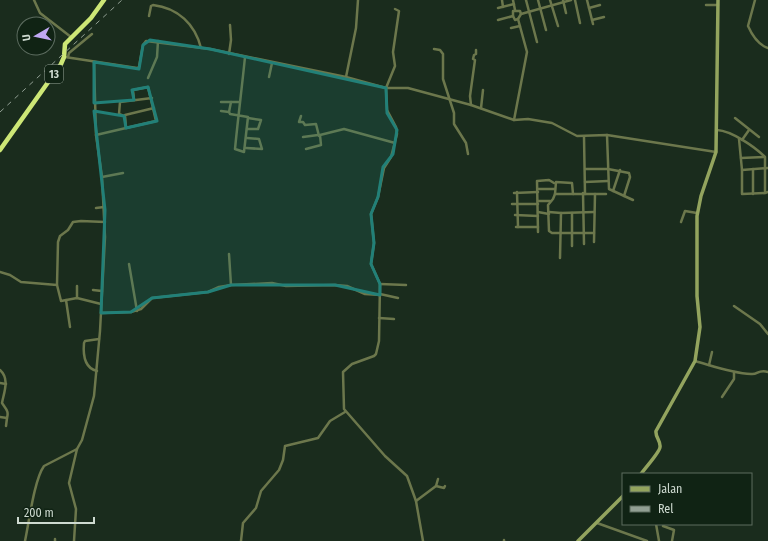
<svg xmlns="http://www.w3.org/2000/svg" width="768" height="541" viewBox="0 0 768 541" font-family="'Fira Sans Condensed',sans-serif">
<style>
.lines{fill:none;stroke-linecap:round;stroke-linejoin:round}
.street{stroke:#6c774c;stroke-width:2.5}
.secondary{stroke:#93a45e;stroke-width:3.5}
.highway{stroke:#cde776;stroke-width:4.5}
.rail{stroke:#919f93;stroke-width:1;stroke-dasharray:5 5;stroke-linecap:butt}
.marked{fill:#228078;fill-opacity:0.2;stroke:#228078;stroke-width:3;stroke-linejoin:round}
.labels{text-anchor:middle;stroke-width:4;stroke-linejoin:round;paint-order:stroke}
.shield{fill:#102314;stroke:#95a398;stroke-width:1}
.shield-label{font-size:11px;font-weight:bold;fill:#cedad0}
</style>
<rect width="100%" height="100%" fill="#1a2c1d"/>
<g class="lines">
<g class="street">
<path d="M34,0L40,13L71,37"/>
<path d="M502,0L503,7"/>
<path d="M513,0L515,10"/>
<path d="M526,0L537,42"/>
<path d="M538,0L546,30"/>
<path d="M550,0L558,26"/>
<path d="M563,0L566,13"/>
<path d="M575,0L580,23"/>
<path d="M587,0L593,24"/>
<path d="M755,0L748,26C752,35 759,45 768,48"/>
<path d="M706,5H718"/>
<path d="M498,8L514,4"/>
<path d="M589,8L600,5"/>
<path d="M395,9L399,11L393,52L395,66L386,88L387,110L396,127L397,134L391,157L384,168L378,197L371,214L374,243L371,264L380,284L379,341L376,354L374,356L352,364L343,372L344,409L385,456L407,476L416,501L423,541"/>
<path d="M149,16L151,6L153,5C178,8 195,24 201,48"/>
<path d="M513,16V11H520L521,14"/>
<path d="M498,20L513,16L515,20L518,19"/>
<path d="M592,20L604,17"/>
<path d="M511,28L520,26"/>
<path d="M434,49L440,50L443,54V79L454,113V124L466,143L468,154"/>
<path d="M229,54L231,40L230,25"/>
<path d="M65,57L137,68L139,67L143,45L146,41L210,49L346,77L386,88H408L471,105L514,120L528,119L552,123L577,136L607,135L716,152"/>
<path d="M68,57L69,53L92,34"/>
<path d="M269,77L272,63"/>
<path d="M346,77L356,28L358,0"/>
<path d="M148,78L157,57L158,41"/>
<path d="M221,102H231"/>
<path d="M240,102H231L229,112L230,114L248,117L244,152L235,149C238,118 242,87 245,57"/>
<path d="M471,105L470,96L475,60L473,59L474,55L476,54V50"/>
<path d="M481,108L483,90"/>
<path d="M221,111L229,112"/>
<path d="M124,116L119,114L120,102L152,98"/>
<path d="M301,116L299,122H303L305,125L316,124L319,136"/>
<path d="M735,118L759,137"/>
<path d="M514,120L527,52L518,19L521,14L571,0"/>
<path d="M126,128L125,115L154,108"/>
<path d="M247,129H258L261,120L248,118"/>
<path d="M717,130C732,131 755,147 765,157V193L768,192"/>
<path d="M96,135L156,121L148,87L133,90L134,100"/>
<path d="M607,135L609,189L633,200"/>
<path d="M303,137L318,135"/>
<path d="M584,137L585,194"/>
<path d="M739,139L742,170L768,168"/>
<path d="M742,140L749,130"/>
<path d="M246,148L262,149L259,139L247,138"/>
<path d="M306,149L321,145L320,135L344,129L395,143"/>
<path d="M741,158L764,157"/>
<path d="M585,169H608L629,173L630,177L624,196"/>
<path d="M742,170V194L765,193"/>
<path d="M102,177L123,173"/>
<path d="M585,182L608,181"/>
<path d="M538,189H555"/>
<path d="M613,191L620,170"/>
<path d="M517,192L518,227"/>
<path d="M514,193L538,192"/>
<path d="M583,193L584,244"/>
<path d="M555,194L556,182L572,183L573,194"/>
<path d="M595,194H606"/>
<path d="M753,194V169"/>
<path d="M538,201H550"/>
<path d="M512,204H538"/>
<path d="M96,208L104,207"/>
<path d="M538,212L549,214"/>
<path d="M549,212L561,213L560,258"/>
<path d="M561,213L594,212"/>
<path d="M572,213V246"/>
<path d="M515,215L538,216"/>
<path d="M681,222L685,211L697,213"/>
<path d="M516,227H538"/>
<path d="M538,232L537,181L549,180L554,183"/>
<path d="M561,233H552L549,231L548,205L553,199L555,194H595L594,242"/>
<path d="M561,233H594"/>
<path d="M229,254L231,285"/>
<path d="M129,264L137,311"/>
<path d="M0,272L10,275L21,282L57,285L61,301L77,298L101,304"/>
<path d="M380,284L406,285"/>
<path d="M57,285L58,242L60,236L68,230L73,222L81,221L105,222"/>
<path d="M93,290L102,291"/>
<path d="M380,294L398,298"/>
<path d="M77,298V286"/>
<path d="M66,300L70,327"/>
<path d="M734,306L760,324L768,334"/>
<path d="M101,313L131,312L141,309L152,298L208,292L219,287L231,285L272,283L286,286L335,285L347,286L365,294L380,295"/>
<path d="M379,318L394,319"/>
<path d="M695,361C713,366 731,373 751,374C758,375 758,369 768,372"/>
<path d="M709,365L712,352"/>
<path d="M0,370C10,379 4,392 2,403C6,409 9,411 7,418L0,417"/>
<path d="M97,371C84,368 83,354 84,343L85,341L99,339"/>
<path d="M0,383L6,384"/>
<path d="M722,397L734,379V372"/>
<path d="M6,426L7,418"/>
<path d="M436,486L444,488L445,486"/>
<path d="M416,501L436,486L438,479"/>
<path d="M597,523L647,541"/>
<path d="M656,524L659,541"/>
<path d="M663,526L674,530L672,541"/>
<path d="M25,541C29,523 34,480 44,466L77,449L82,440L94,396L100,331L105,237L102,177L96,135L94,62"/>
<path d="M55,541V539"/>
<path d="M74,541L76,509L69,483L77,449"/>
<path d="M241,541L243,523L256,508L261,491L279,470L283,460L285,446L318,438L330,421L345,412"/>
<path d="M504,541V540"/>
</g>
<g class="secondary">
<path d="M641,474C645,468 660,452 660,447C661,441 655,437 656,431L695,361L700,327L697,296V216L701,196L716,152L718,0"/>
<path d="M578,541L623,496"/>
</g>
<path class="highway" d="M0,150L61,64L64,57L65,44L91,18L104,0"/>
<path class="rail" d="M0,112L122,0"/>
</g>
<path class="marked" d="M150,40L210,49L386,88L387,113L397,130L393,154L383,167L378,197L371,214L374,243L371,264L380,284V295L335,285H231L208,292L152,298L131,312L101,313L105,210L94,111L124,116L126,128L157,121L148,87L132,90L134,100L94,103V62L139,69L143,45Z"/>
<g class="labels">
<rect class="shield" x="45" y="65" width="18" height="18" rx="3"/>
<g class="shield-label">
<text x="54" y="78">13</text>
</g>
</g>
<rect x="622" y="473" width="130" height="52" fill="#102314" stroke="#5c6c5f"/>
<rect x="630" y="486" width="20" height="6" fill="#93a45e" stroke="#5c6c5f"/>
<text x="658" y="493" font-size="12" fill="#cedad0">Jalan</text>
<rect x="630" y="506" width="20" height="6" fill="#919f93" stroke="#5c6c5f"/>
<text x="658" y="513" font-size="12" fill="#cedad0">Rel</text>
<g transform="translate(36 36) rotate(261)"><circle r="19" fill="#102314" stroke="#5c6c5f"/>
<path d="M0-3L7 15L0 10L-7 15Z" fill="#c0a8f3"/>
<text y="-6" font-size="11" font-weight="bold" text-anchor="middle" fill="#cedad0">U</text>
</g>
<path d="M18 517v6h76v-6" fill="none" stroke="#cedad0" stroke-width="2"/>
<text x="24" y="517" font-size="12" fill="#cedad0" stroke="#102314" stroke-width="3" paint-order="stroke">200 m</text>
</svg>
